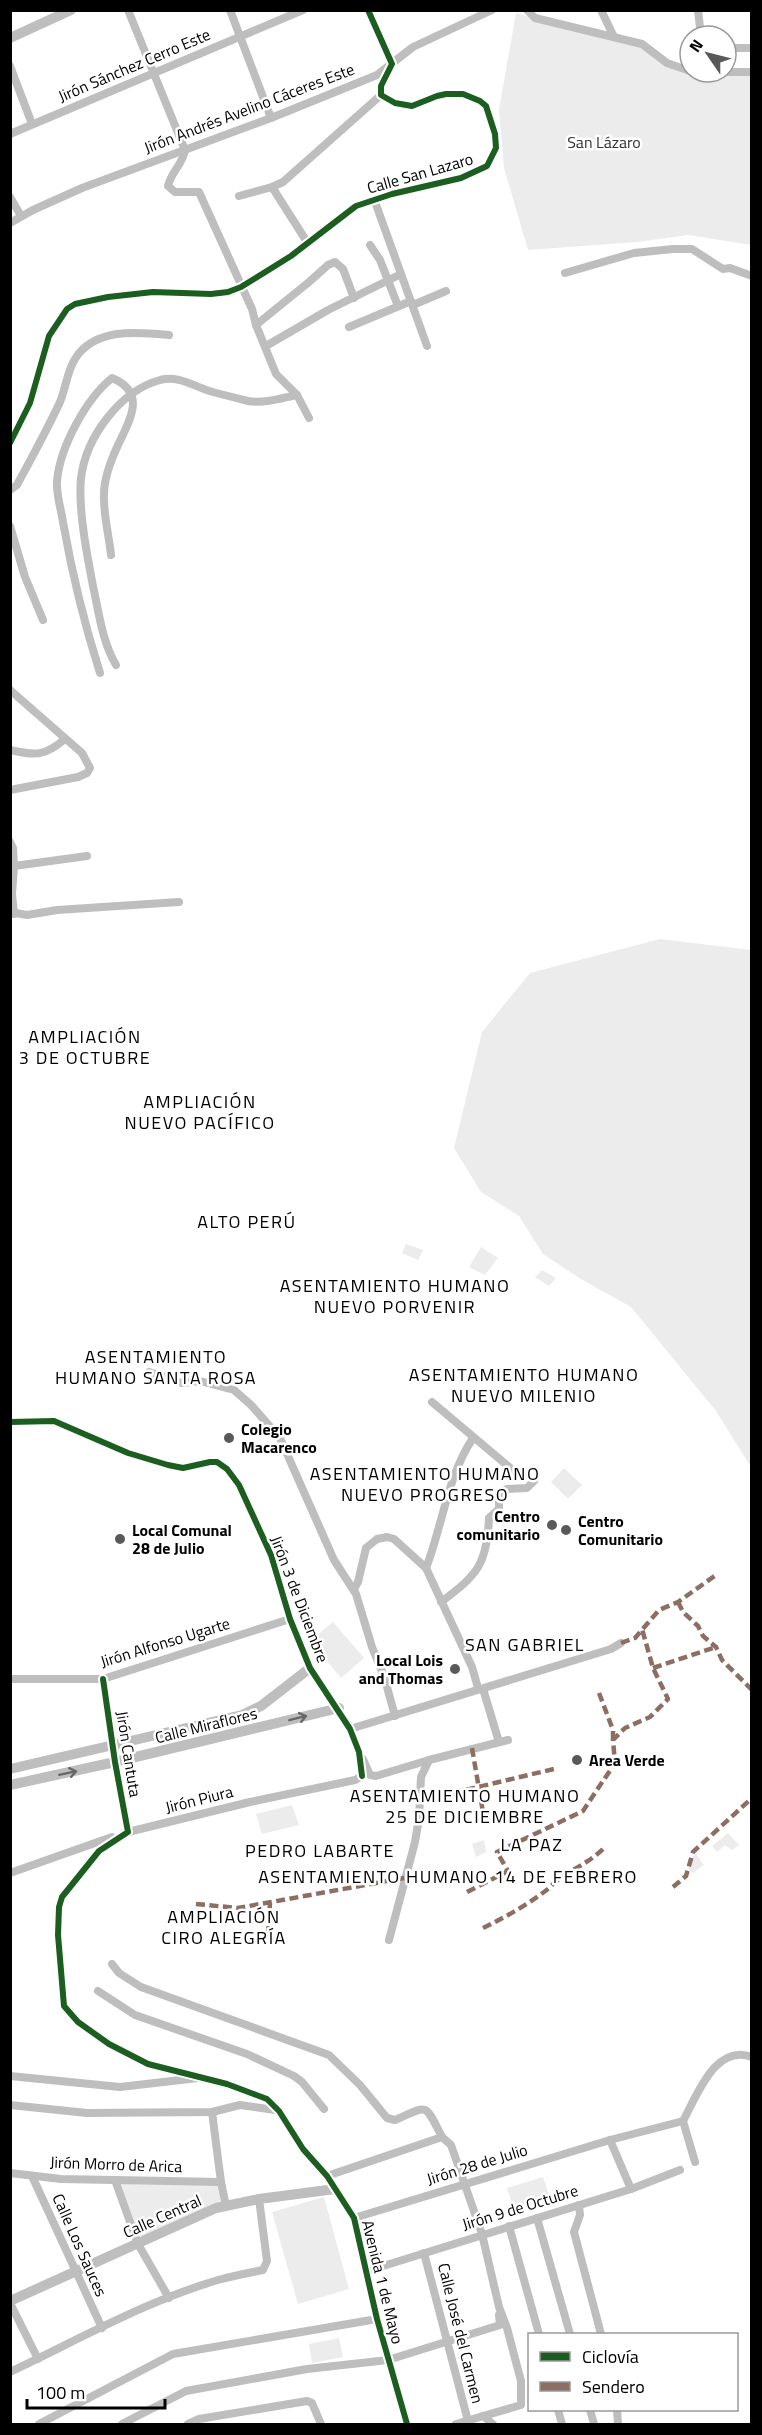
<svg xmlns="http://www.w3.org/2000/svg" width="762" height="2435" viewBox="0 0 762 2435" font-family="'Titillium Web',sans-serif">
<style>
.green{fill:#ececec}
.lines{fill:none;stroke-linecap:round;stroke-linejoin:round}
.minor{stroke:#bebebe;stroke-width:8}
.tertiary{stroke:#bebebe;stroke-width:10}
.quiet{stroke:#8d6e63;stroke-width:4.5;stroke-dasharray:9 4.5;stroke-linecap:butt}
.cycleway-casing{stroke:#fff;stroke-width:10}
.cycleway{stroke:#1b5e20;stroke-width:6}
.oneway{stroke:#686868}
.poi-dot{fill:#595959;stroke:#fff;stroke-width:2}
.labels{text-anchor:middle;stroke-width:5;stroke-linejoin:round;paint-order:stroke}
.street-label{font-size:16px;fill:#000;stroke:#fff}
.park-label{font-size:16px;fill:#333;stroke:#fff}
.poi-label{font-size:16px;font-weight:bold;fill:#000;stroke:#fff;text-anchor:start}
.neighbourhood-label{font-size:18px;letter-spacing:1.5px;fill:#000;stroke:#fff}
</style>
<rect width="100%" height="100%" fill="#fff"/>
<g class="green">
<path d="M516,13L629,41L690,72H751V245L688,235L637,242L528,250L504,168L499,109Z"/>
<path d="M660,939L751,950V1467L716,1411L631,1307L581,1279L543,1254L519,1216L481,1192L454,1148L482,1032L530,973Z"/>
<path d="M406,1244L423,1250L418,1260L402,1253Z"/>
<path d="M481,1247L498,1258L485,1275L469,1267Z"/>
<path d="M542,1270L556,1278L549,1286L535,1277Z"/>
<path d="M564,1468L582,1485L568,1499L551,1482Z"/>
<path d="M333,1622L364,1658L341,1678L310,1641Z"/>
<path d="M292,1805L299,1825L262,1834L256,1814Z"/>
<path d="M728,1833L739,1845L732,1850L725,1845L717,1852L712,1846Z"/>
<path d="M484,1840L486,1852L476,1857L472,1844Z"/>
<path d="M695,1853L704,1865L692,1873L688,1869Z"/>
<path d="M543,2177L550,2198L514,2209L507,2188Z"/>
<path d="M120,2184L219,2185L221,2203L141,2238Z"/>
<path d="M324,2197L349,2289L298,2304L272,2212Z"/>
<path d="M339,2338L343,2357L312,2363L309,2344Z"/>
</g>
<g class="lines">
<g class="minor">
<path d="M128,10L185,150C183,164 171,172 168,186L175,192H199L252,309L256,325L276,374L297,395L309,418"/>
<path d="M230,10L271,118"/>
<path d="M527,10L535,18L642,44L667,63L690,71"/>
<path d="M601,10L613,35"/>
<path d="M698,10L701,36"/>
<path d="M726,48H752"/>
<path d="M10,66L32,124"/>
<path d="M704,72H752"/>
<path d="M10,134L303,10"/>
<path d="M272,187L307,242"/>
<path d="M239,196L272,187L283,182L381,95"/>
<path d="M10,197L21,216"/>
<path d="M374,199L427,346"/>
<path d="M10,223L33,210L82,188L271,118L377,75L413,47L492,10"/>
<path d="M370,245L380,260L398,306"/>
<path d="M565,273L634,253L673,249H692L723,269L730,268L752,276"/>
<path d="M413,305L446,291"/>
<path d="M256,325L309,282L328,265L335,262L343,269L354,298"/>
<path d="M349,327L411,301"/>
<path d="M266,346L328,310L401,274"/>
<path d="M10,443L30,403L49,336L67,309L75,304L108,297L153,292L211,294L228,292L241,287L291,256L356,206L392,194L461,178L487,166L496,148L495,134L486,106L480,101L463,94H446L437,96L412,106L395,103L381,95V86L392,64L368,10"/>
<path d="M10,490L17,485C32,457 47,430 60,402C66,388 67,371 75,359C95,327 138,332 169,335"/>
<path d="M10,526L25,577L43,620"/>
<path d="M116,665C102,641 99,613 93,586C87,555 78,509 81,478C86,437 120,391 160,380C180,375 194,387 213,392C224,395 236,398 248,401C264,404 282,398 297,395"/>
<path d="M100,673C84,623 72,573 63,522C61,509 56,494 57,481C60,447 86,399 112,378C148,393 129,421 118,445C111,460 104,477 104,494C103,514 109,535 111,555"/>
<path d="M10,690L82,753L90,768L87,773L78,777L10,790"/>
<path d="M10,750C36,756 45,756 65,739"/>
<path d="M10,842L13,848L14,866L87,856"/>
<path d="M11,865L14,866L12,894L14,914"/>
<path d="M10,912L27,915L57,910L179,902"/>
<path d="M149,1372L182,1383L200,1381L234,1390L251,1405L280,1438L334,1560L356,1594L372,1647L384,1676L395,1716"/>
<path d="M432,1402L515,1472"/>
<path d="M10,1422L54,1421L128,1453L168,1465L183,1468L210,1462H217L227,1469L239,1485L271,1555L290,1619L310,1668L350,1729L359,1752L362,1776L355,1780L250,1802L124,1833"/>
<path d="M426,1568C443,1524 447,1477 473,1438"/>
<path d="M354,1589L358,1582L366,1548L377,1539L387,1537L394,1539L426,1568L472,1667L478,1688"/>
<path d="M441,1602C477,1575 487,1565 489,1518L499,1509V1493L507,1489L527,1488L534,1481"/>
<path d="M10,1679H103L290,1619"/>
<path d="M103,1679L115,1762L128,1832L99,1851L62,1897L59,1907L58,1935L64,2006L78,2022L109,2044L148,2064L227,2084L267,2099L279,2111L303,2149L327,2176L354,2218L377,2319L407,2424"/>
<path d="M483,1689L499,1742"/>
<path d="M350,1729L611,1649L621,1643"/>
<path d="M363,1759L370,1775L376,1776L429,1760L508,1740"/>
<path d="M10,1873L112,1837"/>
<path d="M389,1940L415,1842L419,1818L421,1777L429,1760"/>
<path d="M112,1964L119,1973L141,1987L329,2055L360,2085L387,2118L395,2120C429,2105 424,2102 442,2137"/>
<path d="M98,1991L135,2015L247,2054L294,2076L302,2082L324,2109"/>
<path d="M10,2076L120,2087L198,2078"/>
<path d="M10,2105L87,2113L212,2112L240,2105L275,2110"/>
<path d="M212,2112L221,2182L226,2206"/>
<path d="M683,2121L695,2162"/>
<path d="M610,2140L631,2189"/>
<path d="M10,2173L61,2179L221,2182"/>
<path d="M32,2176L102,2328"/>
<path d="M327,2176L442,2137L451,2145L482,2234L499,2307L507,2328L521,2381V2405L456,2424"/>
<path d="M115,2180L138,2244L169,2298"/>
<path d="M579,2205L580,2215L574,2232L601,2334"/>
<path d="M354,2218L610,2140L683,2121C697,2096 715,2043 752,2057"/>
<path d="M537,2218L570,2334"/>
<path d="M509,2226L539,2334"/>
<path d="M424,2253L468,2421"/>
<path d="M367,2271L631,2189L680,2170"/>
<path d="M10,2303L38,2359"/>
<path d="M10,2372C78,2340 146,2301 218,2280C233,2276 248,2273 263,2270L267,2261L259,2199"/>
<path d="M558,2410L562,2424"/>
<path d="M590,2410L594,2424"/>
<path d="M617,2410L618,2424"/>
<path d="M483,2416L493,2424"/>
<path d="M39,2424L173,2354L377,2319"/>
<path d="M122,2424L186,2391L307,2369L388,2360L500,2325L499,2315"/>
<path d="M188,2424L199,2419L307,2401L312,2403L321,2424"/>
</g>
<g class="tertiary">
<path d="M10,38L71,10"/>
<path d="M10,1769L242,1715L261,1706L310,1668"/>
<path d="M10,1785L115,1762L339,1708"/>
<path d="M10,2301L216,2208L259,2199L335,2189"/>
</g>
<g class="quiet">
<path d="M678,1602L683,1612L698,1626L703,1636L716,1647L722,1660L752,1690"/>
<path d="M621,1643L635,1638L659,1610L678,1602L716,1575"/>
<path d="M653,1668L716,1647"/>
<path d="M599,1693L613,1730V1740"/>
<path d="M472,1748L484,1818"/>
<path d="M440,1796L558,1768"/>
<path d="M673,1887L686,1876L693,1852L752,1798"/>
<path d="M467,1892L508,1871L497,1852L583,1811L615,1763L613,1740L625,1728L650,1717L668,1699L653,1668L642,1629"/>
<path d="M196,1904L238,1908L404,1878"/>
<path d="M483,1928C504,1918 525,1906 544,1892C550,1888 555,1881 562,1877C577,1867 591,1861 604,1848"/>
<path d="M268,1935L270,1903"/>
</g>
<g class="cycleway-casing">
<g id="cycleway">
<path d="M10,443L30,403L49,336L67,309L75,304L108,297L153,292L211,294L228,292L241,287L291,256L356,206L392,194L461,178L487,166L496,148L495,134L486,106L480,101L463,94H446L437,96L412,106L395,103L381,95V86L392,64L368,10"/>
<path d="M10,1422L54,1421L128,1453L168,1465L183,1468L210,1462H217L227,1469L239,1485L271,1555L290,1619L310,1668L350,1729L359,1752L362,1776"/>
<path d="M103,1679L115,1762L128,1832L99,1851L62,1897L59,1907L58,1935L64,2006L78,2022L109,2044L148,2064L227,2084L267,2099L279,2111L303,2149L327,2176L354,2218L377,2319L407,2424"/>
</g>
</g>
<use href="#cycleway" class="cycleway"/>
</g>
<defs><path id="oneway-shaft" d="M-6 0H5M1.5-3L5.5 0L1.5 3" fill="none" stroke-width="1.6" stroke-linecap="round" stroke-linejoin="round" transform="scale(1.5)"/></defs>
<g class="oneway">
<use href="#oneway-shaft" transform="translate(298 1718) rotate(-14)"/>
<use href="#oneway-shaft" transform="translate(68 1773) rotate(-12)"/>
</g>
<g class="poi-dot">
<circle cx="229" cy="1438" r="6"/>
<circle cx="552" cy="1525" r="6"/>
<circle cx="566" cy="1530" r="6"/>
<circle cx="120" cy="1539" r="6"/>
<circle cx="455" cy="1669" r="6"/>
<circle cx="577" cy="1760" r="6"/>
</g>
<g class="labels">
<g class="street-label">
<text transform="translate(134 65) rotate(-23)" y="6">Jirón Sánchez Cerro Este</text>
<text transform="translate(249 108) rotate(-21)" y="6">Jirón Andrés Avelino Cáceres Este</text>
<text transform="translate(420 173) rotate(-16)" y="6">Calle San Lazaro</text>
<text transform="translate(300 1599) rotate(69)" y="6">Jirón 3 de Diciembre</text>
<text transform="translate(165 1642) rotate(-17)" y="6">Jirón Alfonso Ugarte</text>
<text transform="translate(206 1725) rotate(-14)" y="6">Calle Miraflores</text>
<text transform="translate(129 1754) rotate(81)" y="6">Jirón Cantuta</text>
<text transform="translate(199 1799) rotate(-14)" y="6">Jirón Piura</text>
<text transform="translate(116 2164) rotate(2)" y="6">Jirón Morro de Arica</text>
<text transform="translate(477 2164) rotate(-17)" y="6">Jirón 28 de Julio</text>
<text transform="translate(520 2207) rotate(-17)" y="6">Jirón 9 de Octubre</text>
<text transform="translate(162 2216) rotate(-24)" y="6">Calle Central</text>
<text transform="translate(80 2245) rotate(66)" y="6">Calle Los Sauces</text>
<text transform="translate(383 2282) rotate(76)" y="6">Avenida 1 de Mayo</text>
<text transform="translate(461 2333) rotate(76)" y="6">Calle José del Carmen</text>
</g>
<g class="park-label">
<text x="604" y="148">San Lázaro</text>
</g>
<g class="poi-label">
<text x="241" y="1435">Colegio<tspan x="241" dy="18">Macarenco</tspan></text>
<text x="540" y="1522" text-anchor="end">Centro<tspan x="540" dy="18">comunitario</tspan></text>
<text x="578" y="1527">Centro<tspan x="578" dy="18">Comunitario</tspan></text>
<text x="132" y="1536">Local Comunal<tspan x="132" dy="18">28 de Julio</tspan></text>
<text x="443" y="1666" text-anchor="end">Local Lois<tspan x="443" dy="18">and Thomas</tspan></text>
<text x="589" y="1766">Area Verde</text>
</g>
<g class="neighbourhood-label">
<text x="85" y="1043">AMPLIACIÓN<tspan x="85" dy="21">3 DE OCTUBRE</tspan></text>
<text x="200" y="1108">AMPLIACIÓN<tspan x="200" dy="21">NUEVO PACÍFICO</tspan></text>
<text x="247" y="1228">ALTO PERÚ</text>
<text x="395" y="1292">ASENTAMIENTO HUMANO<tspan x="395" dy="21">NUEVO PORVENIR</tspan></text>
<text x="156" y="1363">ASENTAMIENTO<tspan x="156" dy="21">HUMANO SANTA ROSA</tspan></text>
<text x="524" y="1381">ASENTAMIENTO HUMANO<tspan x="524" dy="21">NUEVO MILENIO</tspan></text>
<text x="425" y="1480">ASENTAMIENTO HUMANO<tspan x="425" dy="21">NUEVO PROGRESO</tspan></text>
<text x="525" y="1651">SAN GABRIEL</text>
<text x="465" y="1802">ASENTAMIENTO HUMANO<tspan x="465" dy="21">25 DE DICIEMBRE</tspan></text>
<text x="532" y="1851">LA PAZ</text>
<text x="320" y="1857">PEDRO LABARTE</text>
<text x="448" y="1883">ASENTAMIENTO HUMANO 14 DE FEBRERO</text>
<text x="224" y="1923">AMPLIACIÓN<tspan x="224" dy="21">CIRO ALEGRÍA</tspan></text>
</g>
</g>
<rect width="762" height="2435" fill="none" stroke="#000000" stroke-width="24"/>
<rect x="528" y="2333" width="210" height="78" fill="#ffffff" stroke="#999999" stroke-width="1.5"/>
<rect x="540" y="2352" width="30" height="9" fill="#1b5e20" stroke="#999999" stroke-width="1.5"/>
<text x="582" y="2363" font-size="18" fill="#000000">Ciclovía</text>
<rect x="540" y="2382" width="30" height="9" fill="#8d6e63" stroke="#999999" stroke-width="1.5"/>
<text x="582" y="2393" font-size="18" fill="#000000">Sendero</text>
<g transform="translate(708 54) rotate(305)"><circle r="28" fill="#ffffff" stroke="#999999" stroke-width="1.5"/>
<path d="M0-4.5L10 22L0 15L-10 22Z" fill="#595959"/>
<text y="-9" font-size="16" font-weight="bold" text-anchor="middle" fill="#000000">N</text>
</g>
<path d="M27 2399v9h138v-9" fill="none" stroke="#000000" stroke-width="3"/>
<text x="36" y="2399" font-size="18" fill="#000000" stroke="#ffffff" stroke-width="4.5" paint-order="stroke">100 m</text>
</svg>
